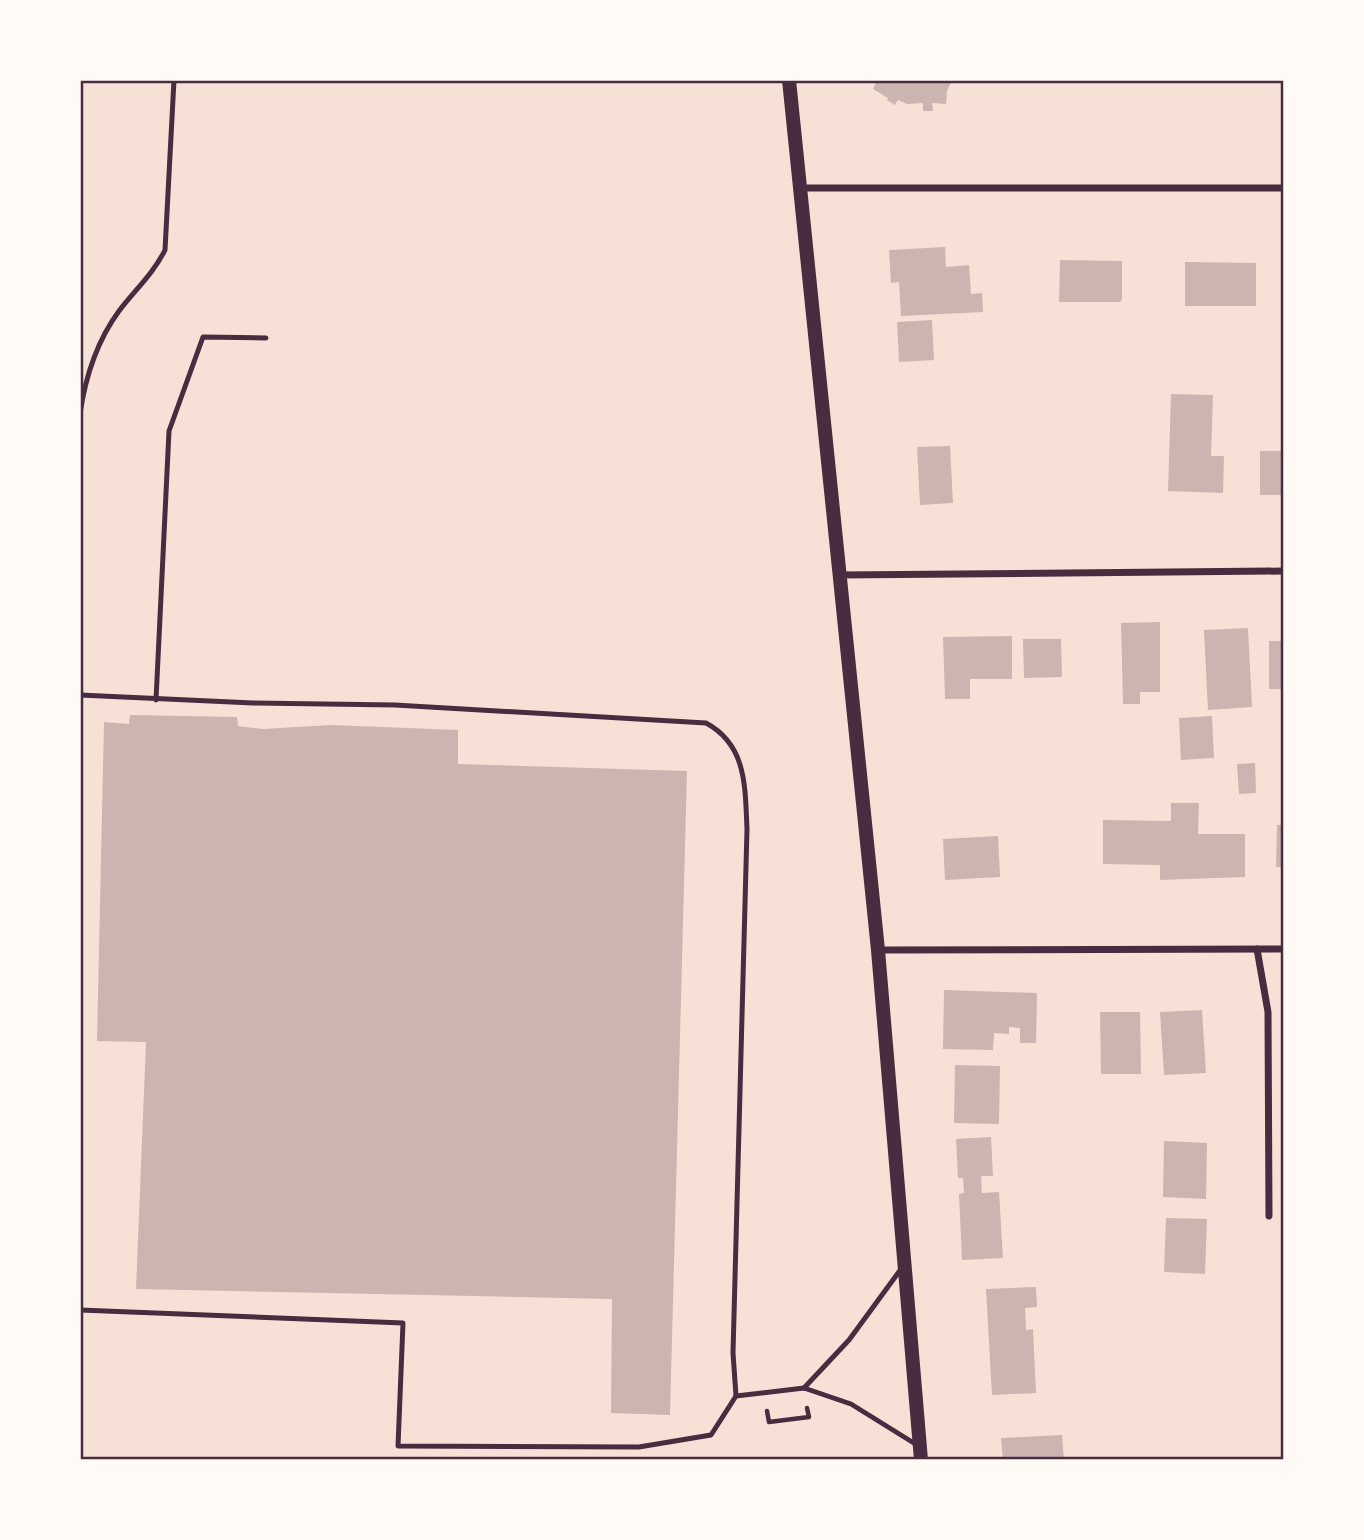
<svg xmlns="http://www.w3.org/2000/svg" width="1364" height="1540" viewBox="0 0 1364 1540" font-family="'DejaVu Sans',sans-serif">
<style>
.building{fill:#ccb4b1}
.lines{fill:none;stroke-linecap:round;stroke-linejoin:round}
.path{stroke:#4a2c40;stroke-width:4.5}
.service{stroke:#4a2c40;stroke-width:5}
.minor{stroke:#4a2c40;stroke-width:7}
.secondary{stroke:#4a2c40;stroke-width:14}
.neatline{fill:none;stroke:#4a2c40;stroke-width:2.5}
</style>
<rect width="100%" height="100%" fill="#f7e1d7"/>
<g class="building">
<path d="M877,80H952L947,91L946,104L932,103L933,111H923V103L907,104L898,100L895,105L887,100L888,98L873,89Z"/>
<path d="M945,247L946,267L969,265L971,294L982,293L983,312L901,316L899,282L891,283L889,250Z"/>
<path d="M1060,260L1122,261V299L1120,302H1059Z"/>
<path d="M1185,262L1256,263V306H1185Z"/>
<path d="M932,320L934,360L899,362L897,322Z"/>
<path d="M1171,394L1213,395L1211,456H1224L1223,493L1168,491Z"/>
<path d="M950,446L953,503L920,505L917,447Z"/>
<rect x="1260" y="451" width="24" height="44"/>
<path d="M1160,622V692H1140V704H1123L1121,623Z"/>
<path d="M1248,628L1252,707L1208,710L1204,630Z"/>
<path d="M1012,636V679H970V699H945L943,637Z"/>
<path d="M1023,639H1061L1062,677L1024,678Z"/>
<rect x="1269" y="641" width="15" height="48"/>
<path d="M130,715L237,717L238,726L263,729L331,725L458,730V764L687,771L670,1415L611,1413L612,1299L136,1289L146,1042L97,1041L104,722L129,724Z"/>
<path d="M1212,716L1214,758L1181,760L1179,718Z"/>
<path d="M1255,763L1256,793L1239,794L1237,764Z"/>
<path d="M1171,803H1199L1198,834H1245V877L1160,880V865L1103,864V820L1171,821Z"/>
<path d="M1277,825H1284V867H1276Z"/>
<path d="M998,836L1000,877L945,880L943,839Z"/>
<path d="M944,990L1037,993L1036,1043H1020V1028L1009,1027V1034L994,1033L993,1050L943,1049Z"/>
<path d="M1202,1010L1206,1073L1164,1075L1160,1012Z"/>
<path d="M1100,1012H1140L1141,1074H1101Z"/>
<path d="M955,1065L1000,1066L999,1124L954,1123Z"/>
<path d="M991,1137L993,1176H981L982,1193L999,1192L1003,1258L962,1260L959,1194L964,1193L963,1178H958L956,1139Z"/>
<path d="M1164,1141L1207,1143L1206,1199L1163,1197Z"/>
<path d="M1166,1218L1207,1219L1205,1274L1164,1272Z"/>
<path d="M1036,1287L1037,1307L1025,1308L1026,1330L1033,1329L1036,1393L992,1395L986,1289Z"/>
<path d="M1062,1435L1064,1460H1003L1001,1438Z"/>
</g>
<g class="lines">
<path class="path" d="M767,1411L769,1422L809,1417L807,1408"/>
<g class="service">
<path d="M80,414C85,379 97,341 119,311C135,290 153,274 165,250L174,80"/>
<path d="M80,695L253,703L395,705L706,723C747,745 745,787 747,829L733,1353L736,1396"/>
<path d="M156,700L169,431L203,337L266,338"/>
<path d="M80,1310L403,1323L398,1446L639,1447L711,1435L736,1396L804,1388L851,1404L917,1445"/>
<path d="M804,1388L849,1340L901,1269"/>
</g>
<g class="minor">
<path d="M801,188H1284"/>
<path d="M840,575L1284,571"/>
<path d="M1257,949L1268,1012L1269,1216"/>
<path d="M878,950L1284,949"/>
</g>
<path class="secondary" d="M789,80L878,950L921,1460"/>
</g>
<rect width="1364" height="1540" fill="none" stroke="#fffaf5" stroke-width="164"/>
<rect x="82" y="82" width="1200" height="1376" class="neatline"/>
</svg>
